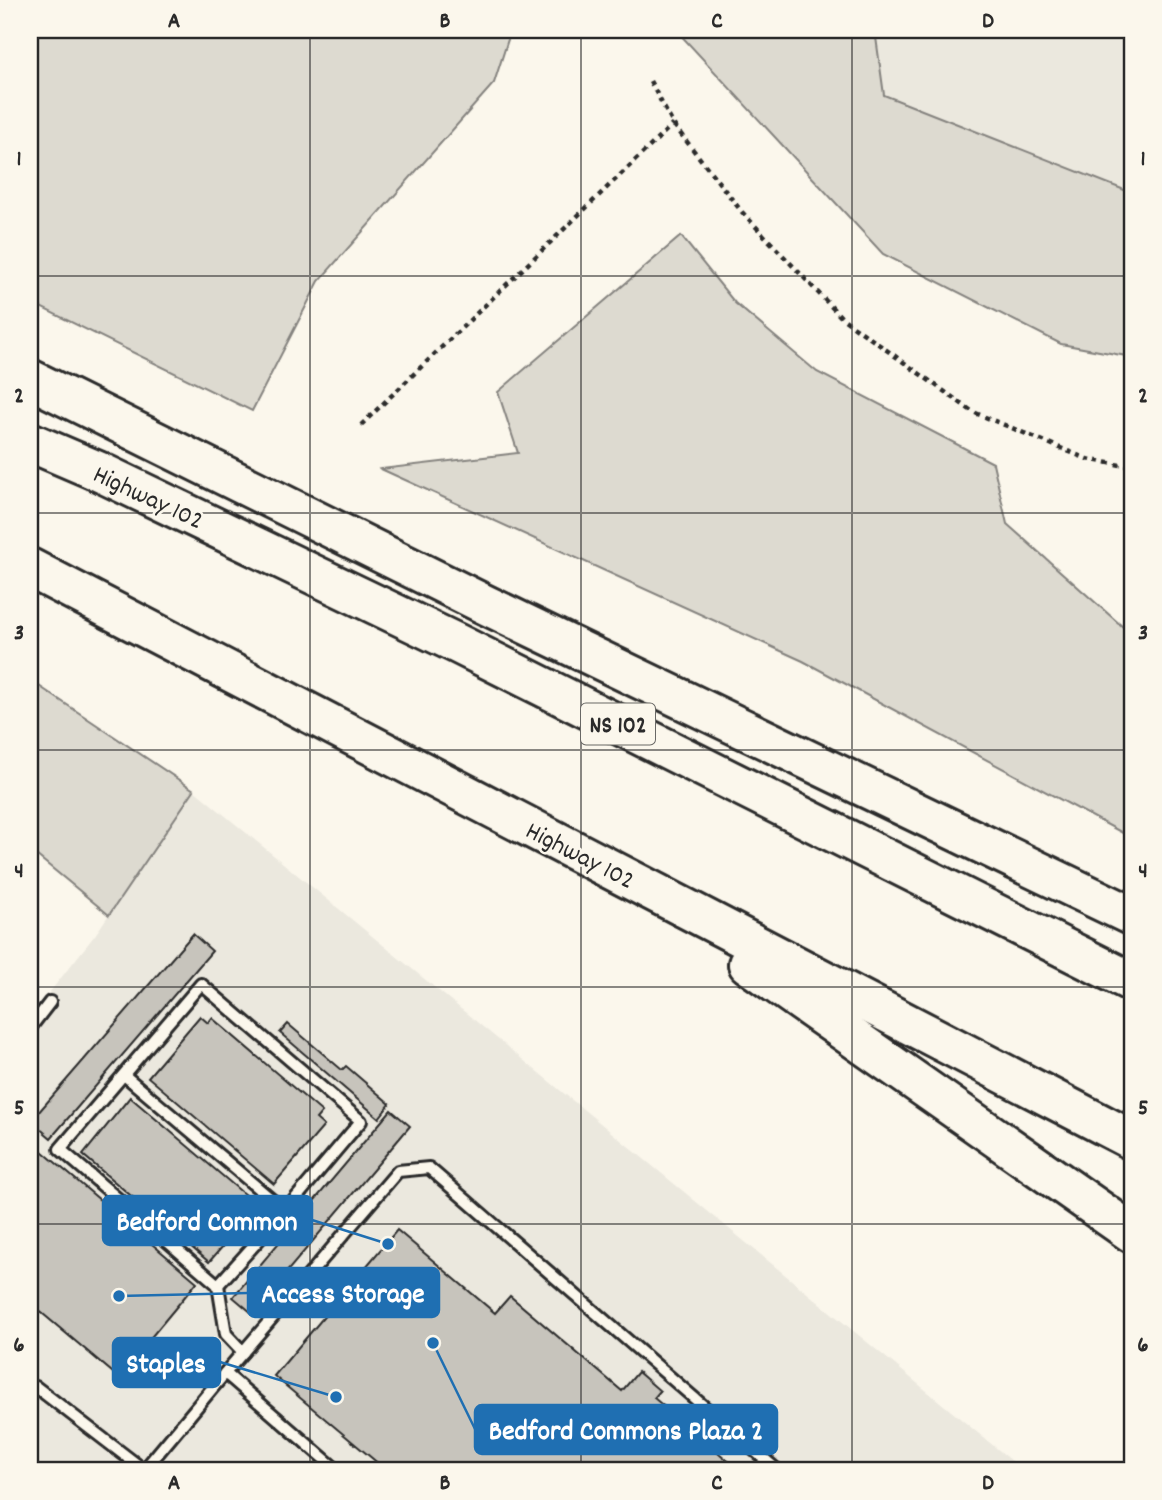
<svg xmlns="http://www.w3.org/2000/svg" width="1162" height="1500" viewBox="0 0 1162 1500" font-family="Dekko,sans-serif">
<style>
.built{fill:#ebe8de}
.green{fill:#dddad0;stroke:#84827e;stroke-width:2}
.building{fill:#c7c4bc;stroke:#2b2b2b;stroke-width:2}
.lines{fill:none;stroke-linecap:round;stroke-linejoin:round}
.service-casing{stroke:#2b2b2b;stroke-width:16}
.motorway-casing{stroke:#2b2b2b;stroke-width:44}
.path{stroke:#2b2b2b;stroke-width:4.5;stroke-dasharray:5 5;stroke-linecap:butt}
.service{stroke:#fbf7ec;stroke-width:10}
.motorway{stroke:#fbf7ec;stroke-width:38}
.grid{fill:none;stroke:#2b2b2b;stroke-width:2;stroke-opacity:0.55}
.labels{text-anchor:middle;stroke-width:5;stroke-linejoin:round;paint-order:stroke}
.shield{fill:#fbf7ec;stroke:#696865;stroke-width:2}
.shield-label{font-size:24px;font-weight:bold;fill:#2b2b2b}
.street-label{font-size:26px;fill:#2b2b2b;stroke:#fbf7ec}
.leader{fill:none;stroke:#1f6fb2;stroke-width:2.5}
.callout-dot{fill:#1f6fb2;stroke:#fbf7ec;stroke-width:2.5}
.callout{fill:#1f6fb2;stroke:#1f6fb2;stroke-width:2.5}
.callout-label{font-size:28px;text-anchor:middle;font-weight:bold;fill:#fff}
.neatline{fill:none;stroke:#2b2b2b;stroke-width:2.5}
.grid-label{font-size:23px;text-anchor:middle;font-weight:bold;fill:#2b2b2b}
</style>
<rect width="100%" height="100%" fill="#fbf7ec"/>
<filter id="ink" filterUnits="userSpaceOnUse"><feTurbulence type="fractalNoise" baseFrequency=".0143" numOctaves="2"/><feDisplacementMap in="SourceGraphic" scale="14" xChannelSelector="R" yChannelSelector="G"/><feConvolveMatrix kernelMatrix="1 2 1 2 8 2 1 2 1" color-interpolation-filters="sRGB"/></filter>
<g filter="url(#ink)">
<g class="built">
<path d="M875,30H1132V193L884,95Z"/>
<path d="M194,790L1023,1470H30V1017L95,935Z"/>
</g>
<g class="green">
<path d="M30,30H511L494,83L319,281L252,411L30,302Z"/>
<path d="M676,30H875L884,95L1132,193V357L1061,344L883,254Z"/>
<path d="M681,236L735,303L817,372L993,463L1007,524L1132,635V838L803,661L381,469L518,453L498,392Z"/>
<path d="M30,680L194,790L109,915L30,850Z"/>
</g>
<g class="building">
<path d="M193,934L212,951L51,1138L31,1121Z"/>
<path d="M200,1016L208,1023L212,1018L322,1112L316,1119L324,1126L274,1184L148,1077Z"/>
<path d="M288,1024L342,1070L346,1066L390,1104L379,1118L280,1033Z"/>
<path d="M130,1097L258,1206L209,1262L83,1155Z"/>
<path d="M391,1110L410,1126L252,1313L233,1297Z"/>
<path d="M30,1141L197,1282L118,1377L30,1303Z"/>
<path d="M397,1230L495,1313L510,1296L622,1391L638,1372L660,1391L654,1398L739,1470H386L274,1376Z"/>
</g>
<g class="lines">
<g class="service-casing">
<g id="service">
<path d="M201,984L361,1121L285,1211L218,1285L60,1149Z"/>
<path d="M30,1028L50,1002"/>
<path d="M124,1075L285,1211"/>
<path d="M218,1285L226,1334L243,1352"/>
<path d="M225,1373L337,1470"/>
<path d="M30,1395L36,1387L144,1470"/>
<path d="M144,1470L225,1373L398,1171L429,1168L777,1470"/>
</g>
</g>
<g class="motorway-casing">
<g id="motorway">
<path d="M30,379L486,605L1132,916"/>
<path d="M30,442L100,472L456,643L1132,982"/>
<path d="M30,568L1132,1140"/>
<path d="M748,964L1132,1233"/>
</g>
</g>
<g class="path">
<path d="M650,81L673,124L742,212L842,318L973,412L1087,459L1132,467"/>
<path d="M361,425L673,124"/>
</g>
<use href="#service" class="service"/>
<use href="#motorway" class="motorway"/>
</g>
</g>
<path class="grid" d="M310,30V1470M581,30V1470M852,30V1470M30,276H1132M30,513H1132M30,750H1132M30,987H1132M30,1224H1132"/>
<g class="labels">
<rect class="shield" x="581" y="703.5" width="74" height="41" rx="5"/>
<g class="shield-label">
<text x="618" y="732">NS 102</text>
</g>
<g class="street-label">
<text transform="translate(149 496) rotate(25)" y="9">Highway 102</text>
<text transform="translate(581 854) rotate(27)" y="9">Highway 102</text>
</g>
</g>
<path class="leader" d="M388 1244L312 1220M119 1296L248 1293M336 1397L220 1362M433 1343L475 1429"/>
<g class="callout-dot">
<circle cx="388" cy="1244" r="7"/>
<circle cx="119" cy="1296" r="7"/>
<circle cx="336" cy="1397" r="7"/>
<circle cx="433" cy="1343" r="7"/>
</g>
<g class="callout">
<rect x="103" y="1196" width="209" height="49" rx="7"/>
<rect x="248" y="1268" width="191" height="49" rx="7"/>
<rect x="113" y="1338" width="107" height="49" rx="7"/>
<rect x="475" y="1405" width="302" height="49" rx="7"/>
</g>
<g class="callout-label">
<text x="207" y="1230">Bedford Common</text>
<text x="343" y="1302">Access Storage</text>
<text x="166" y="1372">Staples</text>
<text x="626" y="1439">Bedford Commons Plaza 2</text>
</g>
<rect width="1162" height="1500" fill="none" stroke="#fbf7ec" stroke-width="77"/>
<rect x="38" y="38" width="1086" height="1424" class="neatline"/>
<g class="grid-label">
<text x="174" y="27">A</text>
<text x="445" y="27">B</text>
<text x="717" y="27">C</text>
<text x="988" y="27">D</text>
<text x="19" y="165">1</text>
<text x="1143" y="165">1</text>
<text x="19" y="402">2</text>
<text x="1143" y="402">2</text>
<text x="19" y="639">3</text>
<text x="1143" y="639">3</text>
<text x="19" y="877">4</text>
<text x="1143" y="877">4</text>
<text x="19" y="1114">5</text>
<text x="1143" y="1114">5</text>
<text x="19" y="1351">6</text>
<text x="1143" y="1351">6</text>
<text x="174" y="1489">A</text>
<text x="445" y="1489">B</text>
<text x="717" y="1489">C</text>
<text x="988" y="1489">D</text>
</g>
</svg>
